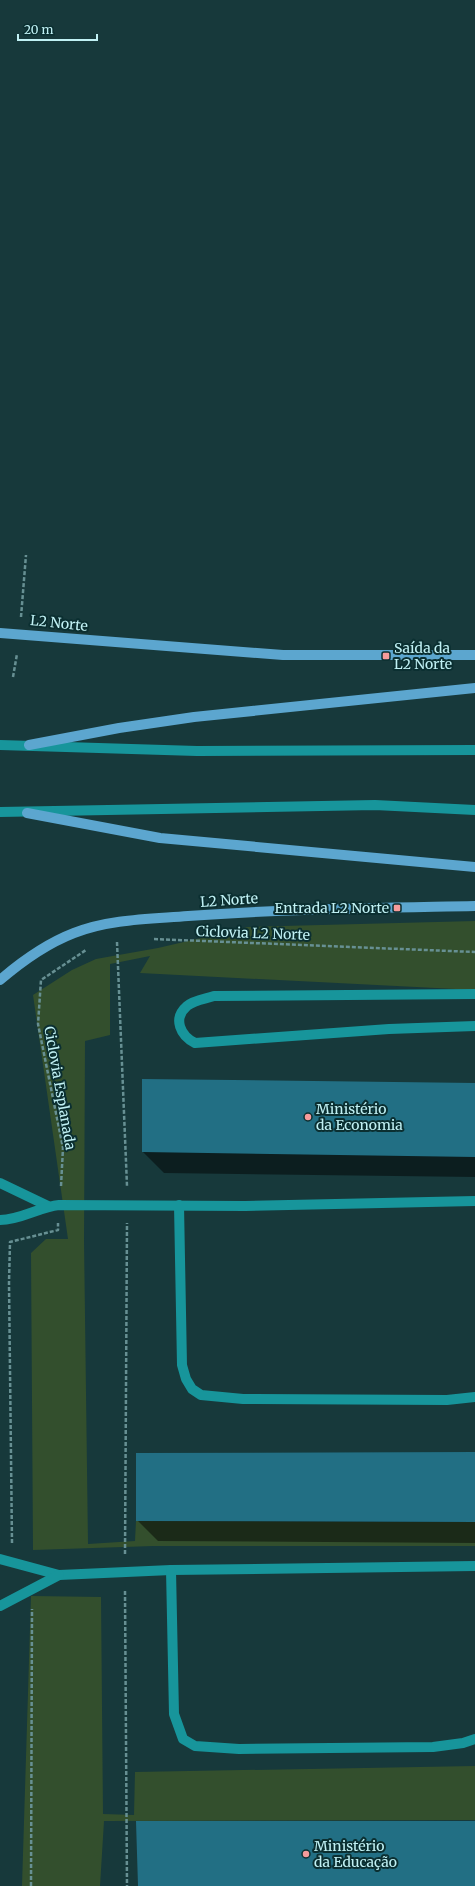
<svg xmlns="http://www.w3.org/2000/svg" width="475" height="1886" viewBox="0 0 475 1886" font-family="Merriweather,serif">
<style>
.green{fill:#334f2d}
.shadow{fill:#0007}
.building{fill:#226f84}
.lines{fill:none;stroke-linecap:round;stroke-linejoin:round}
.path{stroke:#679093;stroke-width:2.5;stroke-dasharray:4 2;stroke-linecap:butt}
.service{stroke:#17959b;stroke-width:10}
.secondary{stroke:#17959b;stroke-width:10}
.primary{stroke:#5ca6cf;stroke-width:10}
.poi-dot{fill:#f59b9b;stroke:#0b2f31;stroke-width:1.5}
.labels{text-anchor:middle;stroke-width:4;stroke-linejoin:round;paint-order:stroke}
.street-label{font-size:14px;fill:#c1f1f4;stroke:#0b2f31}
.poi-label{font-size:14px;fill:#c1f1f4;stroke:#0b2f31;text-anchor:start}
</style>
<rect width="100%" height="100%" fill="#17393b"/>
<g class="green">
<path d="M475,921V990L140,973L150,956L110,964V1035L85,1041L84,1240L88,1544L135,1541L136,1521L475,1522V1546H153L33,1550L31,1253L46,1239H68L33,995L72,970L96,959L158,948L248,927Z"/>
<path d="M31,1596L101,1597L103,1814L134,1815L135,1772L475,1766V1820L104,1821L100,1886H22Z"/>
</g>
<g class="shadow">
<path d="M475,1084V1177L164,1173L143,1152Z"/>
<path d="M475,1453V1543L158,1541L137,1520Z"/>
</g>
<g class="building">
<path d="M142,1079L475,1083V1157L142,1152Z"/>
<path d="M475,1452V1522L136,1521V1453Z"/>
<path d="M136,1821H475V1886H138Z"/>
</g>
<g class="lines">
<g class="path">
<path d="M21,617L26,555"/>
<path d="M13,677L17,654"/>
<path d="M154,939L475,952"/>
<path d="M117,942L127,1186"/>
<path d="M61,1186L63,1148L38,1024L41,980L86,950"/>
<path d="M12,1543L9,1283L10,1242L58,1230V1223"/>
<path d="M125,1554L127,1223"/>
<path d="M125,1591L127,1886"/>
<path d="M31,1886L32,1609"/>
</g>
<g class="service">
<path d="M475,994L214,996C205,999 194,1000 187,1006C172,1019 181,1036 195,1043L389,1029L475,1026"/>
<path d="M0,1183L48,1206"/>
<path d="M179,1205L182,1365L186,1379L192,1389L201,1395L243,1399L447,1400L475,1397"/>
<path d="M0,1220C21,1220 39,1207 59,1205L245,1206L475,1201"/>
<path d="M0,1559L59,1575L171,1570L475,1566"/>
<path d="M171,1570L174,1714L183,1739L195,1746L239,1749L433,1747L463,1743L475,1739"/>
<path d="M0,1606L59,1575"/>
</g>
<g class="secondary">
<path d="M0,745L197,751L475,750"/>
<path d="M0,812L375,805L475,810"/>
</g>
<g class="primary">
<path d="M0,633L283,655H475"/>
<path d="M29,745L119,728L194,717L475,688"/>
<path d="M27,813L160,838L475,867"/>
<path d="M0,980C21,962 48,943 74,933C109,919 150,919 188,916C283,909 379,908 475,906"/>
</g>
</g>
<g class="poi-dot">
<rect x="382" y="652" width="8" height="8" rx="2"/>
<rect x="393" y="904" width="8" height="8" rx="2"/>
<circle cx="308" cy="1117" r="4"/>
<circle cx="306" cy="1854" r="4"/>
</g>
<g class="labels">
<g class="street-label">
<text transform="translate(59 623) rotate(6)" y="5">L2 Norte</text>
<text transform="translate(229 900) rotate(-4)" y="5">L2 Norte</text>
<text transform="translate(253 933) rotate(2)" y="5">Ciclovia L2 Norte</text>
<text transform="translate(60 1088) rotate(80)" y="5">Ciclovia Esplanada</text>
</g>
<g class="poi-label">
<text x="394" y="653">Saída da<tspan x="394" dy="16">L2 Norte</tspan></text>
<text x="389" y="913" text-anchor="end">Entrada L2 Norte</text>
<text x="316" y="1114">Ministério<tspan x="316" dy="16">da Economia</tspan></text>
<text x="314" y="1851">Ministério<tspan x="314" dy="16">da Educação</tspan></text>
</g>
</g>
<path d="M18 34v6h79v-6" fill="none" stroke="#c1f1f4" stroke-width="2"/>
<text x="24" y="34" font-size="12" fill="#c1f1f4" stroke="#0b2f31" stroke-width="3" paint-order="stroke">20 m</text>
</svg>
